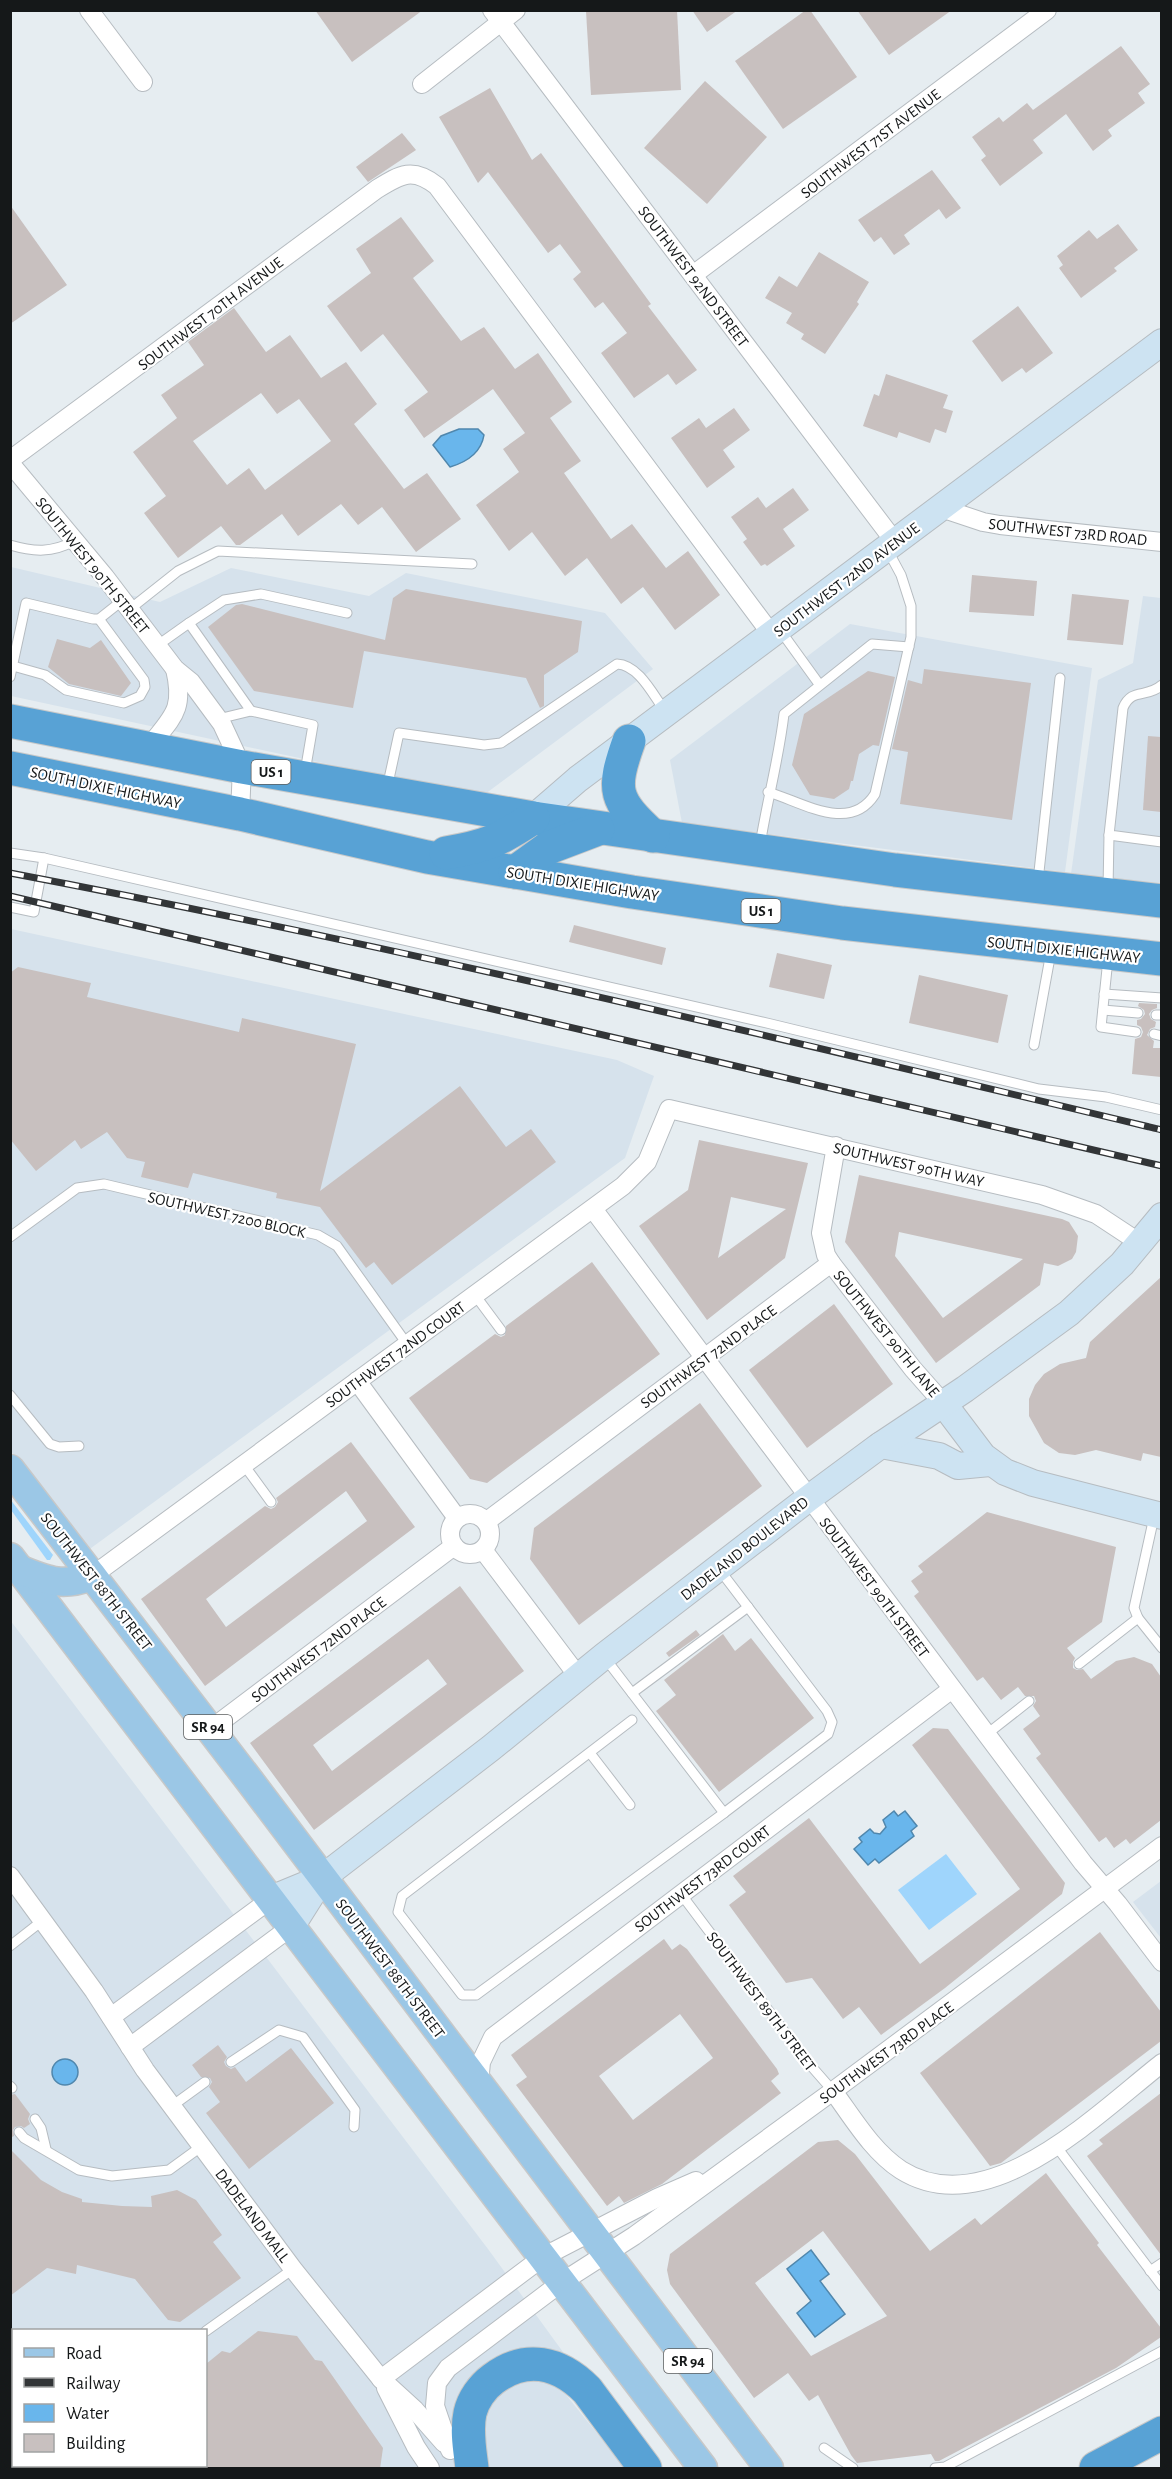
<svg xmlns="http://www.w3.org/2000/svg" width="1172" height="2479" viewBox="0 0 1172 2479" font-family="'Alegreya Sans',sans-serif">
<style>
.built{fill:#d6e2ec;fill-rule:evenodd}
.green{fill:#9fd5fc}
.water{fill:#69b6ec;stroke:#5087ad;stroke-width:1.5}
.building{fill:#c8c0bf;fill-rule:evenodd}
.lines{fill:none;stroke-linecap:round;stroke-linejoin:round}
.lane-casing{stroke:#b6bcc1;stroke-width:11}
.street-casing{stroke:#b6bcc1;stroke-width:20}
.secondary-casing{stroke:#b6bcc1;stroke-width:28}
.primary-casing{stroke:#c7c8c8;stroke-width:31}
.highway-casing{stroke:#c7c8c8;stroke-width:35}
.lane{stroke:#fff;stroke-width:9}
.street{stroke:#fff;stroke-width:18}
.secondary{stroke:#cde3f2;stroke-width:26}
.primary{stroke:#9bc7e6;stroke-width:28}
.highway{stroke:#58a2d5;stroke-width:33}
.rail-casing{stroke:#323537;stroke-width:7}
.rail{stroke:#fff;stroke-width:4.5;stroke-dasharray:14;stroke-linecap:butt}
.labels{text-anchor:middle;stroke-width:4.5;stroke-linejoin:round;paint-order:stroke}
.shield{fill:#fff;stroke:#5b5d5e;stroke-width:1.5}
.shield-label{font-size:15px;font-weight:bold;fill:#151819}
.street-label{font-size:16px;fill:#151819;stroke:#fff}
</style>
<rect width="100%" height="100%" fill="#e6edf1"/>
<g class="built">
<path d="M11,567L160,602L231,568L369,596L406,573L605,613L653,669L481,797L11,696Z"/>
<path d="M1143,596L1161,598V883L1071,874L1098,680L1133,663Z"/>
<path d="M850,624L1092,668L1065,872L682,823L670,760Z"/>
<path d="M11,929L617,1060L654,1076L625,1158L87,1551L11,1451Z"/>
<path d="M10,1620L488,2249L563,2352V2391L625,2468H11ZM14,2330H206V2466H14Z"/>
<path d="M1161,1881V1938L1133,1902Z"/>
</g>
<g class="green">
<path d="M10,1499L53,1555L50,1560H47L11,1510Z"/>
<path d="M946,1854L977,1894L929,1930L898,1890Z"/>
</g>
<g class="water">
<path d="M459,429H478L484,435C481,453 467,462 450,467L433,445L441,436Z"/>
<path d="M894,1811L898,1816L905,1811L917,1826L911,1831L914,1836L879,1863L875,1859L868,1865L854,1849L862,1842L859,1838L870,1829L874,1833L880,1834L886,1827L883,1820Z"/>
<circle cx="65" cy="2072" r="13"/>
<path d="M811,2250L829,2274L820,2281L845,2314L815,2337L797,2313L811,2301L787,2269Z"/>
</g>
<g class="building">
<path d="M315,10H423L352,62Z"/>
<path d="M677,10L681,90L591,95L586,11Z"/>
<path d="M692,10H738L707,32Z"/>
<path d="M806,10H810L857,77L783,129L735,61Z"/>
<path d="M857,10H952L889,55Z"/>
<path d="M1121,46L1150,84L1138,93L1145,103L1108,130L1112,136L1093,151L1066,114L1033,140L1043,153L1000,186L981,160L986,156L972,137L999,117L1003,122L1027,103L1033,110Z"/>
<path d="M705,81L767,137L707,204L644,148Z"/>
<path d="M490,88L532,160L541,153L651,304L648,306L697,370L676,385L668,374L634,398L601,353L627,333L603,302L595,308L573,279L581,272L560,244L548,253L488,172L478,183L439,117Z"/>
<path d="M402,133L416,150L368,182L356,167Z"/>
<path d="M932,170L961,208L946,219L939,209L904,235L910,244L894,255L881,237L874,242L858,220Z"/>
<path d="M10,205L67,285L10,324Z"/>
<path d="M401,217L434,261L413,278L461,341L484,327L515,369L538,353L572,402L550,418L581,461L564,473L611,539L632,524L666,568L688,551L720,595L675,630L643,587L621,604L587,558L565,576L532,532L509,551L476,505L519,472L503,449L525,433L493,389L424,438L404,410L428,392L383,334L361,352L327,306L371,273L356,249Z"/>
<path d="M1118,224L1138,250L1114,268L1117,271L1081,298L1059,268L1063,265L1057,256L1089,230L1097,239Z"/>
<path d="M819,252L869,282L857,302L859,304L825,354L801,339L804,334L786,323L792,313L765,298L779,276L797,287Z"/>
<path d="M1018,306L1053,353L1026,373L1022,368L1002,382L972,341Z"/>
<path d="M234,308L266,352L290,335L321,378L346,362L377,404L354,424L404,489L427,473L461,519L416,552L382,507L358,525L341,504L298,536L282,514L240,545H236L221,526L178,558L144,513L166,496L133,452L177,418L161,395L204,365L188,342ZM261,393L277,414L299,399L331,441L265,490L249,468L227,485L193,441Z"/>
<path d="M886,374L948,395L943,408L953,411L946,433L935,429L930,443L899,432L897,438L863,426L874,394L879,396Z"/>
<path d="M734,408L750,430L723,450L735,467L707,488L671,438L699,418L706,428Z"/>
<path d="M793,488L809,510L783,529L795,546L767,566L765,564L761,566L743,542L747,539L731,517L758,497L766,508Z"/>
<path d="M972,575L1037,581L1034,616L969,612Z"/>
<path d="M406,589L582,621L578,652L544,675V706L540,708L526,678L364,651L353,708L254,691L208,627L236,605L242,604L385,640L393,598Z"/>
<path d="M1072,594L1129,600L1123,645L1067,640Z"/>
<path d="M57,639L90,648L101,640L131,683L121,696L69,684L48,667Z"/>
<path d="M924,669L1031,683L1012,820L900,804L908,752L892,749L908,680L922,684Z"/>
<path d="M868,671L895,677L879,746L873,745L859,754L853,781H851L849,789L834,799L810,795L792,765L804,714Z"/>
<path d="M1148,736L1161,737V812L1143,810Z"/>
<path d="M574,925L666,948L662,965L569,942Z"/>
<path d="M777,953L832,965L824,999L769,987Z"/>
<path d="M18,967L91,983L87,997L239,1032L242,1018L356,1044L320,1191L460,1086L506,1147L531,1129L556,1162L392,1285L374,1262L366,1268L320,1207L276,1198L277,1193L193,1173L188,1188L141,1177L145,1162L127,1158L107,1132L81,1149L75,1140L36,1171L10,1139V973Z"/>
<path d="M919,975L1008,995L998,1043L909,1023Z"/>
<path d="M1139,1003L1157,1004V1008L1152,1010L1149,1014L1151,1019L1156,1022L1155,1027L1150,1029L1147,1035L1154,1041L1153,1048H1161V1077L1132,1074L1135,1039L1141,1037L1143,1032L1141,1027L1137,1025V1020L1141,1019L1145,1014L1144,1010L1138,1006Z"/>
<path d="M699,1140L808,1163L785,1258L707,1320L639,1226L688,1190ZM731,1197L786,1209L718,1258Z"/>
<path d="M859,1175L1062,1219L1069,1222L1078,1236L1076,1252L1072,1259L1058,1266L1044,1263L1040,1285L936,1363L845,1242ZM899,1232L1023,1259L943,1318L895,1256Z"/>
<path d="M592,1262L660,1354L487,1483L470,1479L409,1398L495,1334L501,1337L505,1335L506,1326Z"/>
<path d="M1161,1277V1457L1143,1453L1141,1461L1096,1450L1075,1455L1059,1453L1044,1443L1029,1416V1399L1035,1385L1044,1374L1060,1364L1086,1358L1090,1342Z"/>
<path d="M834,1304L893,1384L807,1448L749,1370Z"/>
<path d="M700,1403L762,1486L579,1625L530,1559L534,1528Z"/>
<path d="M351,1442L415,1527L205,1686L141,1599L265,1506L271,1509L275,1507L278,1502L276,1498ZM346,1491L367,1521L226,1627L206,1599Z"/>
<path d="M987,1512L1116,1547L1102,1622L1067,1648L1075,1658L1073,1662V1668L1077,1670L1083,1669L1091,1679L1116,1661L1134,1657L1152,1664L1161,1677V1820L1130,1844L1126,1839L1114,1848L1106,1837L1099,1842L1036,1758L1041,1754L1023,1729L1040,1716L1033,1706L1036,1701L1034,1696H1025L1018,1687L1001,1700L983,1677L977,1681L914,1596L919,1592L911,1581L923,1572L918,1566Z"/>
<path d="M460,1586L524,1671L314,1830L250,1743ZM428,1659L447,1684L332,1771L313,1745Z"/>
<path d="M696,1630L700,1635L669,1657L666,1653Z"/>
<path d="M723,1634L735,1651L751,1638L814,1718L719,1792L656,1711L676,1695L664,1680Z"/>
<path d="M933,1728L948,1729L1065,1883L1062,1894L945,1988L881,2035L859,2007L843,2019L812,1978L786,1983L729,1905L746,1892L733,1876L809,1818L920,1964L1020,1889L912,1745Z"/>
<path d="M1100,1932L1161,2012V2041L1001,2163L990,2166L920,2073Z"/>
<path d="M664,1939L672,1950L680,1944L687,1949L777,2069L779,2074L771,2081L781,2093L662,2184L624,2203L619,2196L607,2206L516,2085L527,2077L511,2055ZM680,2014L713,2058L633,2120L599,2076Z"/>
<path d="M218,2045L227,2057L224,2062L226,2066L231,2069L235,2067L246,2082L291,2048L334,2103L249,2169L206,2113L220,2102L209,2087L212,2082L210,2078L201,2077L192,2065Z"/>
<path d="M1161,2093V2255L1087,2156L1103,2144L1099,2140Z"/>
<path d="M15,2094L30,2114L28,2119L30,2124L24,2128L21,2126L15,2127L13,2130L14,2136L10,2138V2095Z"/>
<path d="M838,2140L855,2154L930,2251L975,2218L981,2225L1046,2173L1099,2243L1097,2245L1161,2328V2337L1116,2368L939,2461H935L931,2454L857,2463L851,2455L818,2395L809,2401L788,2373L754,2398L670,2284L667,2270L670,2254L818,2142ZM823,2231L887,2316L811,2356L755,2283Z"/>
<path d="M10,2149L41,2180L62,2192L82,2199V2202L122,2206L152,2207L151,2196L177,2190L196,2200L222,2235L213,2242L241,2278L180,2322L168,2320L135,2279L77,2265L76,2274L47,2268L10,2296Z"/>
<path d="M258,2331L297,2336L315,2360L322,2361L383,2448L380,2469H206V2364L222,2351L230,2353Z"/>
</g>
<g class="lines">
<g class="lane-casing">
<g id="lane">
<path d="M10,545C34,552 52,553 74,541"/>
<path d="M130,609L178,571L218,551L472,564"/>
<path d="M189,623L224,600L261,594L347,613"/>
<path d="M780,630L819,684"/>
<path d="M158,645L189,623L251,711"/>
<path d="M13,666L45,675L66,690L124,703L140,696L145,687L144,680L99,619"/>
<path d="M10,677L26,603L93,619H99L123,600"/>
<path d="M1162,685C1146,699 1132,687 1123,708L1109,835L1162,842"/>
<path d="M218,719L251,711L313,725L305,772"/>
<path d="M387,788L399,733L484,745L501,743L617,664C639,665 653,695 665,711"/>
<path d="M768,792C802,802 850,834 875,794L911,637V606L901,575L887,549"/>
<path d="M760,845C767,801 779,758 784,714L872,644L909,647"/>
<path d="M10,853L44,858L771,1024L1039,1089L1106,1097L1162,1110"/>
<path d="M1038,881L1060,678"/>
<path d="M1108,890L1109,835"/>
<path d="M10,907L34,912L44,858"/>
<path d="M1108,959L1101,1027L1136,1032"/>
<path d="M1104,994L1162,998"/>
<path d="M1103,1010L1138,1013"/>
<path d="M1156,1015H1162"/>
<path d="M1154,1034L1162,1036"/>
<path d="M1034,1045L1051,952"/>
<path d="M10,1237L77,1188L104,1184L318,1235L337,1246L407,1344"/>
<path d="M475,1295L501,1330"/>
<path d="M10,1395L50,1444L59,1447L79,1446"/>
<path d="M244,1465L271,1502"/>
<path d="M1154,1517L1134,1608L1138,1618L1162,1648"/>
<path d="M605,1658L724,1813L828,1734L832,1722L827,1711L719,1569"/>
<path d="M1079,1664L1138,1618"/>
<path d="M632,1693L748,1607"/>
<path d="M632,1720L402,1896L398,1912L462,1995H476L724,1813"/>
<path d="M987,1734L1029,1701"/>
<path d="M590,1753L630,1805"/>
<path d="M681,1894L805,2059L833,2091"/>
<path d="M10,1946L42,1921"/>
<path d="M231,2062L279,2030L303,2037L355,2110L354,2127"/>
<path d="M10,2086L12,2088"/>
<path d="M172,2106L205,2082"/>
<path d="M35,2119L41,2128L46,2149"/>
<path d="M19,2132L24,2138L79,2170L112,2176L169,2170L202,2146"/>
<path d="M1056,2146L1162,2286"/>
<path d="M1150,2271L1162,2263"/>
<path d="M206,2331L293,2269"/>
<path d="M824,2448L853,2468"/>
<path d="M935,2468L945,2467L1162,2351"/>
</g>
</g>
<g class="street-casing">
<g id="street">
<path d="M89,10L143,82"/>
<path d="M492,10L895,542"/>
<path d="M422,84L516,10"/>
<path d="M693,275L1047,10"/>
<path d="M10,460L377,189C401,174 413,167 437,186L772,635"/>
<path d="M10,463L105,577L175,669L191,682L222,724L242,767L240,814"/>
<path d="M941,508L983,522L1000,525L1162,542"/>
<path d="M148,748C172,717 185,711 175,669"/>
<path d="M593,1209L1083,1863L1118,1904L1162,1962"/>
<path d="M831,1263L913,1369L943,1403"/>
<path d="M357,1381L457,1518"/>
<circle cx="470" cy="1534" r="20"/>
<path d="M487,1521L831,1263L826,1255L821,1233L836,1146"/>
<path d="M483,1550L578,1676"/>
<path d="M92,1576L623,1186L647,1162L669,1109L1042,1195L1096,1214L1140,1243"/>
<path d="M211,1729L454,1546"/>
<path d="M10,1876L94,1991L145,2070L293,2269L381,2379L415,2410L444,2443"/>
<path d="M111,2017L271,1899"/>
<path d="M130,2047L291,1927"/>
<path d="M479,2084L481,2062L493,2037L952,1689"/>
<path d="M833,2091C853,2118 872,2151 901,2170C988,2225 1098,2113 1162,2063"/>
<path d="M381,2379L543,2257L657,2198L696,2181"/>
<path d="M386,2388L416,2447L430,2468"/>
<path d="M450,2450L435,2406L437,2383L448,2368L562,2282L634,2236L833,2091L1162,1846"/>
</g>
</g>
<g class="secondary-casing">
<g id="secondary">
<path d="M533,818L578,779L1162,342"/>
<path d="M943,1403L983,1456L1005,1472L1033,1483L1162,1516"/>
<path d="M881,1445L939,1456L958,1466L990,1463"/>
<path d="M271,1899L322,1878L491,1748L604,1656L809,1498L878,1447L965,1389L1069,1313L1122,1264L1162,1216"/>
<path d="M291,1927L322,1878"/>
</g>
</g>
<g class="primary-casing">
<g id="primary">
<path d="M10,1469L249,1780L769,2468"/>
<path d="M10,1557L703,2468"/>
<path d="M21,1570C49,1581 62,1587 92,1576"/>
</g>
</g>
<g class="highway-casing">
<g id="highway">
<path d="M10,721L242,767L533,818L895,870L1162,901"/>
<path d="M629,741C611,791 614,800 653,836"/>
<path d="M10,768L240,814L427,857L632,892L842,923L1162,959"/>
<path d="M446,853C487,846 498,841 533,818"/>
<path d="M515,872L548,848L598,829"/>
<path d="M472,2468C470,2451 466,2431 470,2413C473,2400 482,2387 493,2379C526,2354 559,2362 587,2390L645,2468"/>
<path d="M1096,2468L1162,2433"/>
</g>
</g>
<use href="#lane" class="lane"/>
<use href="#street" class="street"/>
<use href="#secondary" class="secondary"/>
<use href="#primary" class="primary"/>
<use href="#highway" class="highway"/>
<g class="rail-casing">
<g id="rail">
<path d="M10,873C397,946 779,1038 1162,1130"/>
<path d="M10,896L1162,1166"/>
</g>
</g>
<use href="#rail" class="rail"/>
</g>
<g class="labels">
<g class="shield">
<rect x="251.5" y="760" width="39" height="24" rx="4.5"/>
<rect x="741.5" y="899" width="39" height="24" rx="4.5"/>
<rect x="184" y="1715" width="48" height="24" rx="4.5"/>
<rect x="664" y="2349" width="48" height="24" rx="4.5"/>
</g>
<g class="shield-label">
<text x="271" y="777">US 1</text>
<text x="761" y="916">US 1</text>
<text x="208" y="1732">SR 94</text>
<text x="688" y="2366">SR 94</text>
</g>
<g class="street-label">
<text transform="translate(870 143) rotate(-37)" y="6">SOUTHWEST 71ST AVENUE</text>
<text transform="translate(694 276) rotate(53)" y="6">SOUTHWEST 92ND STREET</text>
<text transform="translate(210 313) rotate(-37)" y="6">SOUTHWEST 70TH AVENUE</text>
<text transform="translate(1068 531) rotate(6)" y="6">SOUTHWEST 73RD ROAD</text>
<text transform="translate(93 565) rotate(51)" y="6">SOUTHWEST 90TH STREET</text>
<text transform="translate(846 579) rotate(-37)" y="6">SOUTHWEST 72ND AVENUE</text>
<text transform="translate(106 787) rotate(12)" y="6">SOUTH DIXIE HIGHWAY</text>
<text transform="translate(583 883) rotate(9)" y="6">SOUTH DIXIE HIGHWAY</text>
<text transform="translate(1064 949) rotate(6)" y="6">SOUTH DIXIE HIGHWAY</text>
<text transform="translate(909 1164) rotate(13)" y="6">SOUTHWEST 90TH WAY</text>
<text transform="translate(227 1214) rotate(13)" y="6">SOUTHWEST 7200 BLOCK</text>
<text transform="translate(887 1333) rotate(51)" y="6">SOUTHWEST 90TH LANE</text>
<text transform="translate(395 1354) rotate(-36)" y="6">SOUTHWEST 72ND COURT</text>
<text transform="translate(708 1356) rotate(-36)" y="6">SOUTHWEST 72ND PLACE</text>
<text transform="translate(744 1548) rotate(-38)" y="6">DADELAND BOULEVARD</text>
<text transform="translate(97 1581) rotate(52)" y="6">SOUTHWEST 88TH STREET</text>
<text transform="translate(875 1587) rotate(53)" y="6">SOUTHWEST 90TH STREET</text>
<text transform="translate(318 1649) rotate(-37)" y="6">SOUTHWEST 72ND PLACE</text>
<text transform="translate(702 1878) rotate(-37)" y="6">SOUTHWEST 73RD COURT</text>
<text transform="translate(391 1968) rotate(53)" y="6">SOUTHWEST 88TH STREET</text>
<text transform="translate(762 2001) rotate(53)" y="6">SOUTHWEST 89TH STREET</text>
<text transform="translate(886 2052) rotate(-36)" y="6">SOUTHWEST 73RD PLACE</text>
<text transform="translate(253 2215) rotate(53)" y="6">DADELAND MALL</text>
</g>
</g>
<rect width="1172" height="2479" fill="none" stroke="#151819" stroke-width="24"/>
<rect x="12" y="2329" width="195" height="138" fill="#ffffff" stroke="#a1a3a3" stroke-width="1.5"/>
<rect x="24" y="2348" width="30" height="9" fill="#9bc7e6" stroke="#a1a3a3" stroke-width="1.5"/>
<text x="66" y="2359" font-size="18" fill="#151819">Road</text>
<rect x="24" y="2378" width="30" height="9" fill="#323537" stroke="#a1a3a3" stroke-width="1.5"/>
<text x="66" y="2389" font-size="18" fill="#151819">Railway</text>
<rect x="24" y="2404" width="30" height="18" fill="#69b6ec" stroke="#a1a3a3" stroke-width="1.5"/>
<text x="66" y="2419" font-size="18" fill="#151819">Water</text>
<rect x="24" y="2434" width="30" height="18" fill="#c8c0bf" stroke="#a1a3a3" stroke-width="1.5"/>
<text x="66" y="2449" font-size="18" fill="#151819">Building</text>
</svg>
